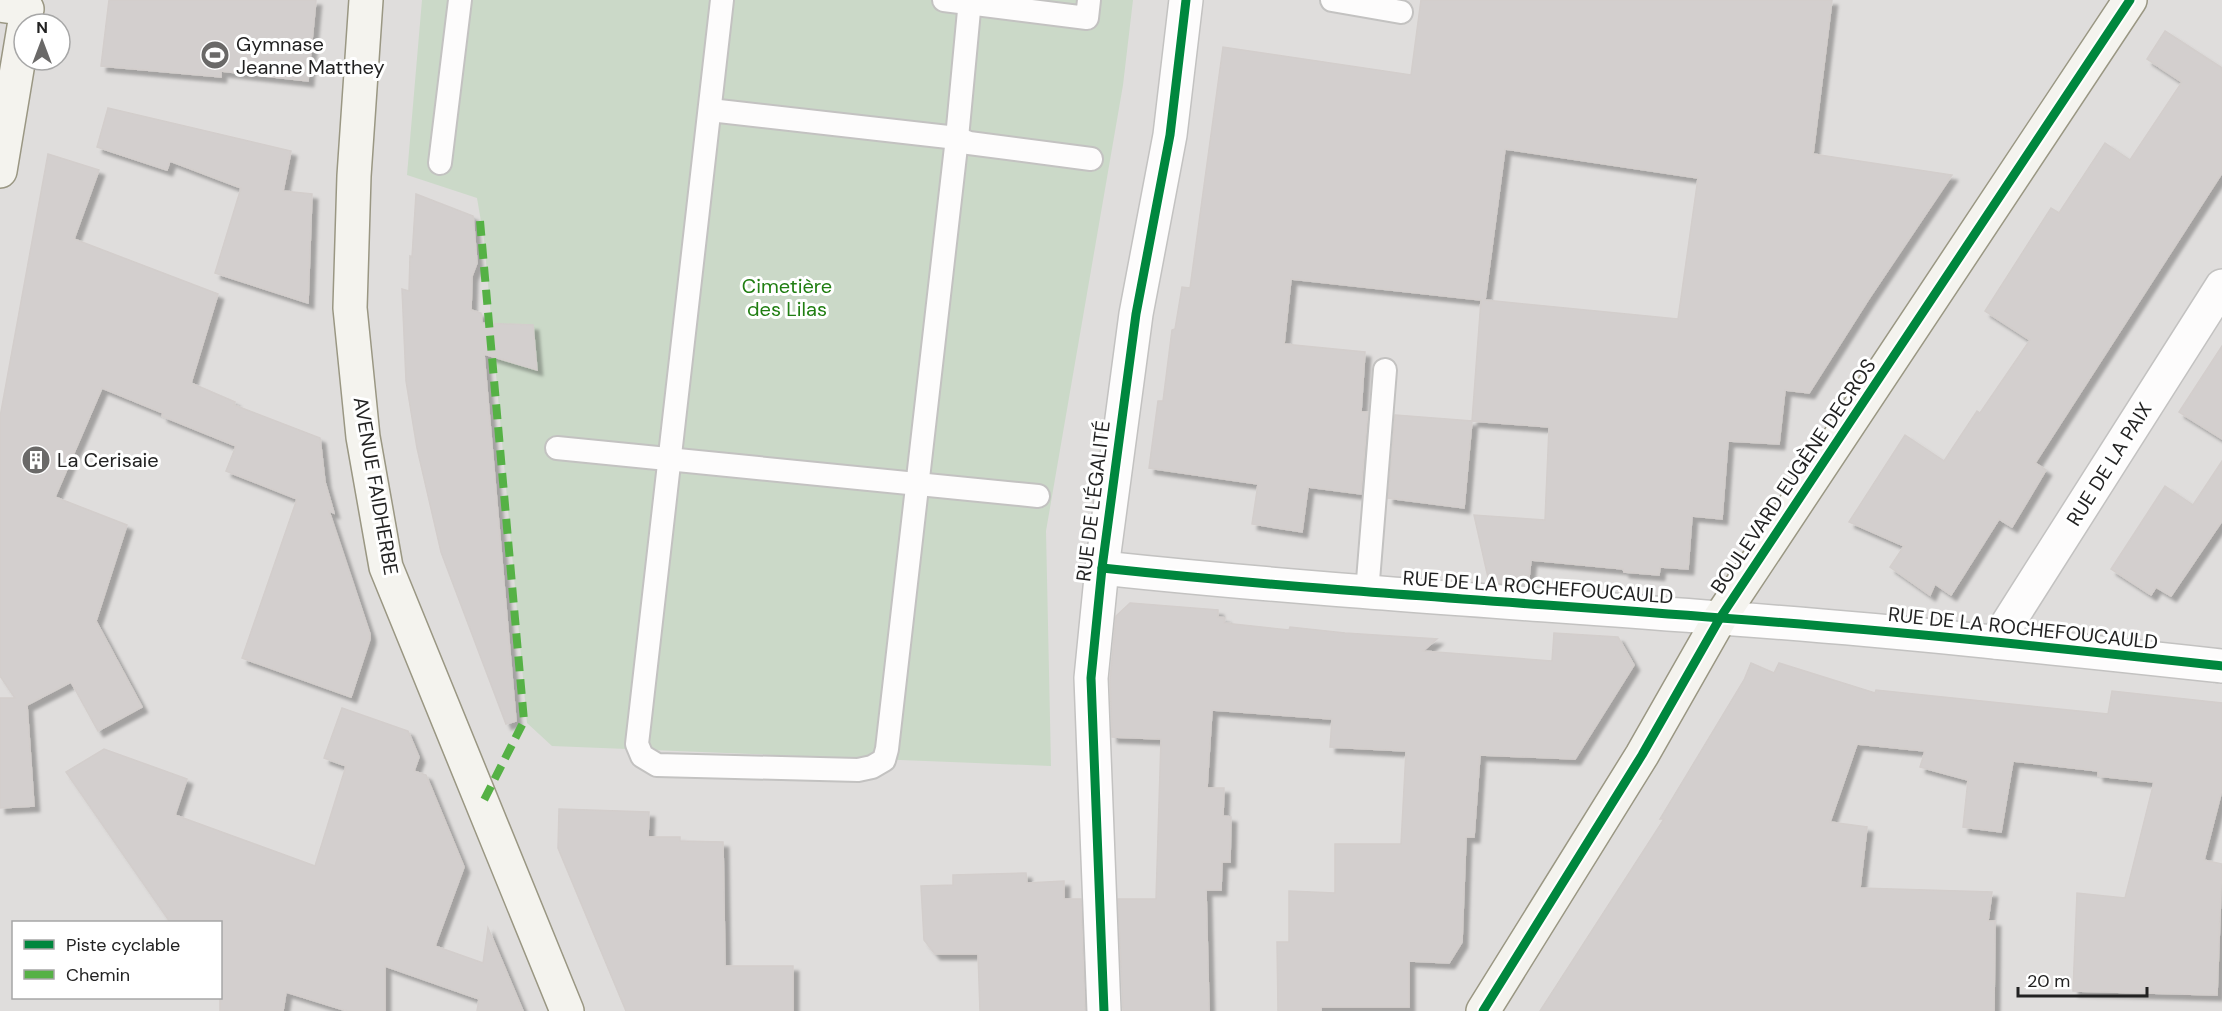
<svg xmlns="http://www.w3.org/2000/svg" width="2222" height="1011" viewBox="0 0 2222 1011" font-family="'DM Sans',sans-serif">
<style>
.residential{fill:#dfdddc;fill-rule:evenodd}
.cemetery{fill:#cbd9c8}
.building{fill:#d3cfce;stroke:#d3cecc;stroke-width:1.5;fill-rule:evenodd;filter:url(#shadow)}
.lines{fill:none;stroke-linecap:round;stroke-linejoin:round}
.lane-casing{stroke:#c3c2c1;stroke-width:26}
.street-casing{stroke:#c3c2c1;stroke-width:36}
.secondary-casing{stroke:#9a9783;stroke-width:36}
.lane{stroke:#fdfcfc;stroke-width:22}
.street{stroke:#fdfcfc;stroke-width:33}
.secondary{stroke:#f4f3ee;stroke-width:33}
.quiet{stroke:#55b145;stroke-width:8;stroke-dasharray:15 8;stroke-linecap:butt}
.cycleway-casing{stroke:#fff;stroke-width:13}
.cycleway{stroke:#00873e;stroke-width:9}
.labels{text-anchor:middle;stroke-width:6;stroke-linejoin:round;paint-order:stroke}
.poi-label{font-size:20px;fill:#222;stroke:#fff;text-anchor:start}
.park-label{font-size:20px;fill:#207e12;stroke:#fff}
.street-label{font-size:20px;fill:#222;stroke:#fff}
</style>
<defs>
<filter id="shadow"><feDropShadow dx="5.5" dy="5.5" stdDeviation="1.5" flood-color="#0004"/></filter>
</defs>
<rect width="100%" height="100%" fill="#f0edeb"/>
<path class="residential" d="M0,0H2222V1011H0ZM24,24H60V60H24ZM14,922H220V998H14Z"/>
<path class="cemetery" d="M422,0H1133L1123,85L1046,531L1051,766L552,746L527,723L484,239L477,198L407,175Z"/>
<g class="building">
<path d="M109,0H316L308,81L221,71V77L101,66Z"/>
<path d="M1421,0H1832L1813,154L1952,175L1868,300L1809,393L1785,390L1779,444L1728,441L1722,519L1692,516L1688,569L1660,567L1659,575L1624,572L1623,569L1531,560L1529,578L1509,577L1502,583L1489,582L1474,515L1545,520L1549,427L1472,421L1481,300L1291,279L1284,344L1365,352L1361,412H1368L1361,494L1308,487L1302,532L1252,524L1258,484L1149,468L1158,401H1163L1172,330L1175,329L1182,287L1190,288L1223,47L1411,75ZM1505,149L1698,178L1678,319L1485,300Z"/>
<path d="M2165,31L2222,68V173L2035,463L2046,470L2012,527L1999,519L1951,595L1935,584L1930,595L1890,567L1904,546L1849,522L1905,435L1944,461L1977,411L1980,413L2030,340L1985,311L2051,208L2059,213L2105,143L2130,160L2182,82L2147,59Z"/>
<path d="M108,108L291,151L283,191L312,194L308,303L215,273L241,188L170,161L167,170L97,147Z"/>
<path d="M48,154L99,170L74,239L218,294L191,383L235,402L234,405L320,438L325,482L334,513L329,511L370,634V639L351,697L242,658L297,499L226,471L236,446L162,416L163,413L102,388L55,497L127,525L96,621L142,707L98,731L71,682L27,705L34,806L0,808V698H15L0,676V417Z"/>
<path d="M416,194L473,216L477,263L472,276L471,310L481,313L482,323L533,325L537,370L484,354L516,721L506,724L441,552L417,448L406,381L402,289L409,291L410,256L412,257Z"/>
<path d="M2222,346V439L2179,412Z"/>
<path d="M1395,415L1472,421L1464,508L1388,498Z"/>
<path d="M2222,461V521L2171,596L2156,587L2151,595L2111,569L2165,486L2193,505Z"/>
<path d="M1130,603L1218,610V617L1225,618L1224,623L1289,630L1290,627L1345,633L1437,639L1423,651L1552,661L1554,633L1618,637L1634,665L1575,759L1480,755L1474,837H1466L1462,942L1449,963L1409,961V1007H1321V1011H1278L1277,942H1289V891L1335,893V844H1401L1406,751L1330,747L1332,719L1212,710L1207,788H1224L1223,816L1231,817L1230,862H1222L1221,890H1206L1209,1011H1123L1118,899H1156L1161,739L1112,737L1110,679L1116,616Z"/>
<path d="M1751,663L1774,673L1779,663L1875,693L1876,690L2108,714L2112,691L2222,703V790L2204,860L2222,864L2217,995L2073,991L2077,893L2125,898L2154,782L2098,776V771L2013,761L2001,832L1963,827L1968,780L1920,767L1925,751L1857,744L1830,822L1867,827L1860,888L1992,892L1988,921H1995L1994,1011H1540L1664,819H1660L1744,680Z"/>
<path d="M342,708L408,731L419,757L414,771L426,775L464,867L435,946L483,963L488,928L523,1011H477L479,999L385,966V1011H347L286,992L283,1011H220V922H170L66,772L104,749L187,779L175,815L315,866L346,766L324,758Z"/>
<path d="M559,809L649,812L648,837H680V841L723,842L725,966H793V1011H626L558,848Z"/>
<path d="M1026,873L1027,883L1064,881V899H1081L1085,1011H980L978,954H935L924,940L921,886L953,885V875Z"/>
</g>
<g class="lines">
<g class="lane-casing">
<g id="lane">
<path d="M722,0L637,744L642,756L657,765L858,770L872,767L884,760L887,749L957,138L970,0"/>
<path d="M944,0L1087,18L1089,0"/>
<path d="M1332,0L1401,12"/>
<path d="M710,110L957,138L969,143L1091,159"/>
<path d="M440,163L460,0"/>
<path d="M557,448L1038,496"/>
<path d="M1367,593L1385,370"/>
</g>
</g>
<g class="street-casing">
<g id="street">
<path d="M1102,568C1308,590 1515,602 1721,618C1889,630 2055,648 2222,666"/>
<path d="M1996,642L2222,286"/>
<path d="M1104,1011L1091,678L1102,568L1136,314L1170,135L1186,0"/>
</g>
</g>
<g class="secondary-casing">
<g id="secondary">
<path d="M366,0L354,176L350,308L363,437L386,567L567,1011"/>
<path d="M0,5L27,9"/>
<path d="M0,171L24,27"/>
<path d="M1483,1011L1642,755L1720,618L2130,0"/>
</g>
</g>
<use href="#lane" class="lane"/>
<use href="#street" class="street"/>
<use href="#secondary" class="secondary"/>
<path class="quiet" d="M480,221L524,721L482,804"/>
<g class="cycleway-casing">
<g id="cycleway">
<path d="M1102,568C1308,590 1515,602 1721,618C1889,630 2055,648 2222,666"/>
<path d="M1104,1011L1091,678L1102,568L1136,314L1170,135L1186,0"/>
<path d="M1483,1011L1642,755L1720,618L2130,0"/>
</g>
</g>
<use href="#cycleway" class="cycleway"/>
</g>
<defs>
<g id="stadium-disc" transform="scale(1.5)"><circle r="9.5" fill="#6a6968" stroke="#fff"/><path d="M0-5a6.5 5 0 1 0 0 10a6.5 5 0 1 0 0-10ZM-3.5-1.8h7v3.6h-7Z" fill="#fff"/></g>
<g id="building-disc" transform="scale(1.5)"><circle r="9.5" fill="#6a6968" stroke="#fff"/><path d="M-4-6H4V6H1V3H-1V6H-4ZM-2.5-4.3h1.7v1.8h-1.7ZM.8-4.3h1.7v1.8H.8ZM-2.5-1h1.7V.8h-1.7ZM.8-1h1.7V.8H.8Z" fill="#fff"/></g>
</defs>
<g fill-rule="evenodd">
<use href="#stadium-disc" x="215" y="55"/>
<use href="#building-disc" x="36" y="460"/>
</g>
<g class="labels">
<g class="poi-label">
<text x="236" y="51">Gymnase<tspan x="236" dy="23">Jeanne Matthey</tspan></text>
<text x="57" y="467">La Cerisaie</text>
</g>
<g class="park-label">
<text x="787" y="293">Cimetière<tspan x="787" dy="23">des Lilas</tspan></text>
</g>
<g class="street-label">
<text transform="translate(2109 464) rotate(-58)" y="7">RUE DE LA PAIX</text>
<text transform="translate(1793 476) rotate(-56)" y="7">BOULEVARD EUGÈNE DECROS</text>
<text transform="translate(376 486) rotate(80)" y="7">AVENUE FAIDHERBE</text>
<text transform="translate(1093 501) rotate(-83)" y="7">RUE DE L'ÉGALITÉ</text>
<text transform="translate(1538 587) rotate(4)" y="7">RUE DE LA ROCHEFOUCAULD</text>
<text transform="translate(2023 628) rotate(6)" y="7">RUE DE LA ROCHEFOUCAULD</text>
</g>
</g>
<rect x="12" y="921" width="210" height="78" fill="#ffffff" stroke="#a7a7a7" stroke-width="1.5"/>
<rect x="24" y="940" width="30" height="9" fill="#00873e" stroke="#a7a7a7" stroke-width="1.5"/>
<text x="66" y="951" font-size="18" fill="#222222">Piste cyclable</text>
<rect x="24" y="970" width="30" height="9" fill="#55b145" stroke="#a7a7a7" stroke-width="1.5"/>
<text x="66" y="981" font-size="18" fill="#222222">Chemin</text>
<g transform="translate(42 42)"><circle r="28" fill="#ffffff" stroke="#a7a7a7" stroke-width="1.5"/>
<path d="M0-4.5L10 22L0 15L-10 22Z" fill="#6a6968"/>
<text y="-9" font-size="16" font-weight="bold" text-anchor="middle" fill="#222222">N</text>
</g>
<path d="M2018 987v9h129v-9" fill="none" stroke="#222222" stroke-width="3"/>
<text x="2027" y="987" font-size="18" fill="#222222" stroke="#ffffff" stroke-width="4.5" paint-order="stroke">20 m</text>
</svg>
